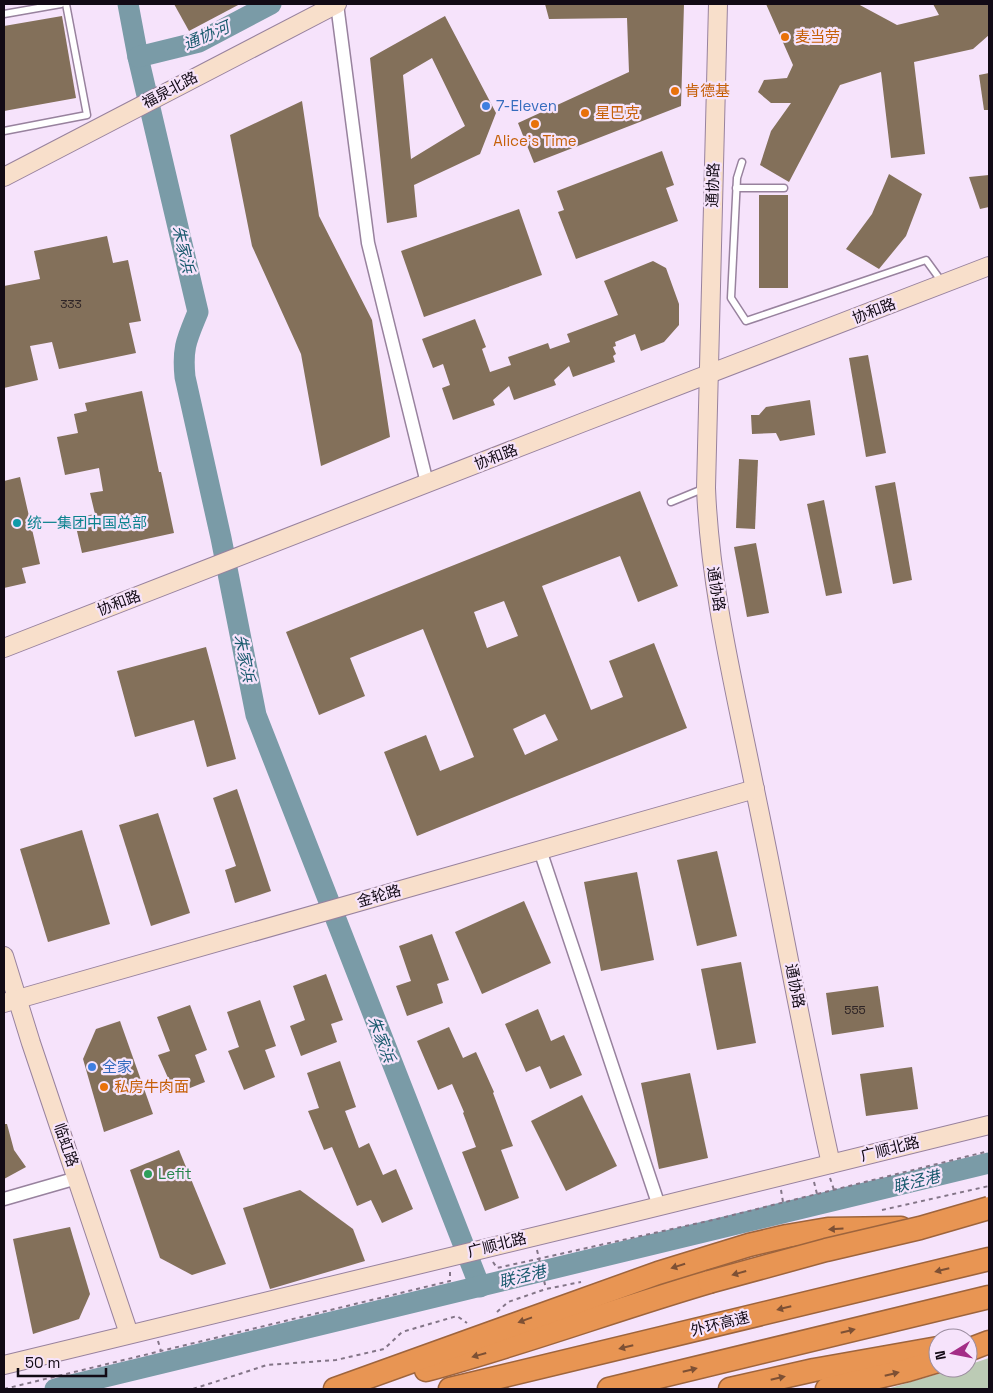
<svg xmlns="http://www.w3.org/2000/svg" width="993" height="1393" viewBox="0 0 993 1393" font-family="'Space Grotesk','Noto Sans SC',sans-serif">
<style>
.green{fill:#bccbb5}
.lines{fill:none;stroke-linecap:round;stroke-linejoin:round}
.river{stroke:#7a9ba7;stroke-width:21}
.building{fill:#83705a;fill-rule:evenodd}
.lane-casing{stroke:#98829e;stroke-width:9}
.street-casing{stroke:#98829e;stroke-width:15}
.secondary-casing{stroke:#98829e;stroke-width:20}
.highway-casing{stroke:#9d643d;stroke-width:25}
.path{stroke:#837587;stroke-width:2;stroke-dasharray:4 4;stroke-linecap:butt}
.lane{stroke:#fff;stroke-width:6}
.street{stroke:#fff;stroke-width:12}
.secondary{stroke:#f8dfcb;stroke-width:18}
.highway{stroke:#e89553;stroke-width:22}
.highway-bridge-casing{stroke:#9d643d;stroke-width:25;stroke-linecap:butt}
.highway-bridge{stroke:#e89553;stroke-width:22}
.oneway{fill:#7d5034}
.food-dot{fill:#e8710a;stroke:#f6e3fb;stroke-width:2}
.shop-dot{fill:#3f7fe0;stroke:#f6e3fb;stroke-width:2}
.culture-dot{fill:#0f9aa8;stroke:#f6e3fb;stroke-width:2}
.leisure-dot{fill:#2e9e5b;stroke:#f6e3fb;stroke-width:2}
.labels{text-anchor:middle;stroke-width:4.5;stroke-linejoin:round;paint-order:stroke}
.number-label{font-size:12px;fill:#2e2426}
.food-label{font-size:15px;fill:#c56008;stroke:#f6e3fb;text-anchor:start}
.street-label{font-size:15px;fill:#120a15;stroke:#f6e3fb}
.shop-label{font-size:15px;fill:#366cbe;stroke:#f6e3fb;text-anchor:start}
.culture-label{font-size:15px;fill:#0d838f;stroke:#f6e3fb;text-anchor:start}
.leisure-label{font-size:15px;fill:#27864d;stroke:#f6e3fb;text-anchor:start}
.water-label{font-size:16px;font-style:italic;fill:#185a6d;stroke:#f6e3fb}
</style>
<rect width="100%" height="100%" fill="#f6e3fb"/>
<path class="green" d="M989,1358V1389H887L958,1368H968V1365Z"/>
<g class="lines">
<g class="river">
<path d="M128,4L138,57L198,312C187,339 182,347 185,377L221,538L256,715L480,1287"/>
<path d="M138,57L199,42L271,4"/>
<path d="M55,1389L989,1163"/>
</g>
</g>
<g class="building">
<path d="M174,4H240L189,31Z"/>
<path d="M545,4H684L681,106L534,163L518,123L629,72L627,18L549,19Z"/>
<path d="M766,4H858L897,25L939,15L933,4H989V35L973,49L914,62L925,154L891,158L881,72L840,85L789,182L760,165L771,131L791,103H771L758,92L764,80L787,78L793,65Z"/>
<path d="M62,16L76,98L4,111V26Z"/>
<path d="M445,16L496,113L480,154L414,185L417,217L387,223L370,58ZM432,58L465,126L411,159L403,75Z"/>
<path d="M989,73V110H984L979,75Z"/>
<path d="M302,101L319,216L372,320L390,437L321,466L301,354L252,246L230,135Z"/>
<path d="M662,151L674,185L666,188L678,221L576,259L558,212L564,210L557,191Z"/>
<path d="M889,174L922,194L906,236L879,269L846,249L872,214Z"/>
<path d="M989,175V207L980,209L969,177Z"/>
<rect x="759" y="195" width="29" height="93"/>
<path d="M519,209L542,275L424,317L401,251Z"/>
<path d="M107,236L113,263L128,260L141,321L129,323L136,353L59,369L52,342L30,346L38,380L4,388V286L40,279L34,251Z"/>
<path d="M653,261L666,268L679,304V325L664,342L641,351L635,334L615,342L616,346L613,347L616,354L613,356L615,362L573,377L569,366L554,380L556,385L514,400L509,386L493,400L495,405L453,420L442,388L450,385L443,364L433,368L422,339L475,319L486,347L482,349L490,372L511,365L508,357L548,343L550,349L570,342L567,334L618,315L604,281Z"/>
<path d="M868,355L886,453L866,457L849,358Z"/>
<path d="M142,391L159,472H161L174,533L82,553L74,518L95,514L90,493L103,491L99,468L65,475L57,437L78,433L74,414L87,411L85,403Z"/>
<path d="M810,400L815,435L780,441L776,433L752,434L751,415H759L766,407Z"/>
<path d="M739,459L758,460L755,529L736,528Z"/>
<path d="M20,477L40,564L22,568L26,583L4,588V481Z"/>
<path d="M895,482L912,580L893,584L875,486Z"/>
<path d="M640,491L678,586L638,602L620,556L542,586L591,710L623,697L609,661L654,643L687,728L417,836L384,752L426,735L440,771L474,757L423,629L350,658L365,696L319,715L286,632ZM504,601L518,636L487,648L474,612ZM545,714L558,740L525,755L513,729Z"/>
<path d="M824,500L842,593L826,596L807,504Z"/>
<path d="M756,543L769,613L747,617L734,547Z"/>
<path d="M206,647L236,759L207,767L194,720L135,737L117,671Z"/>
<path d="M237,789L271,891L235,903L225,870L236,866L213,798Z"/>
<path d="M158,813L190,913L151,926L119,825Z"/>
<path d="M82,830L110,924L48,942L20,849Z"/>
<path d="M717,851L737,936L697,946L677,860Z"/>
<path d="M637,872L654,960L601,971L584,882Z"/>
<path d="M524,901L551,963L482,994L455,932Z"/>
<path d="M432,934L449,980L437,984L443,1003L407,1016L396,986L411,981L399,946Z"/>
<path d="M741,962L756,1043L717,1050L701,969Z"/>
<path d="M326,974L343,1020L331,1024L337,1042L301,1056L290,1026L305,1020L293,986Z"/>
<path d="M878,986L884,1027L832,1035L826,993Z"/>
<path d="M260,1000L276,1046L265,1050L275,1077L244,1090L228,1051L239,1047L227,1012Z"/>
<path d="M190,1005L207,1050L195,1055L205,1082L175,1094L158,1055L170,1051L157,1017Z"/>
<path d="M538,1009L551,1041L564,1035L582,1075L550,1089L540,1066L526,1072L505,1024Z"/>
<path d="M120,1021L153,1114L104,1132L83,1059L96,1029Z"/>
<path d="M449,1027L463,1058L476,1052L494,1092L493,1093L513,1146L501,1150L519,1198L485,1211L462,1152L476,1147L463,1113L464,1112L452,1084L438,1090L417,1041Z"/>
<path d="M340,1061L356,1107L345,1111L359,1148L369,1143L383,1175L396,1169L413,1209L382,1223L371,1200L357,1206L332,1147L324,1150L308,1111L319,1108L307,1073Z"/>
<path d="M912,1067L918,1109L866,1116L860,1074Z"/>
<path d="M690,1073L708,1158L659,1169L641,1083Z"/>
<path d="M582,1095L617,1166L566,1191L531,1121Z"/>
<path d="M4,1124H7L14,1150L26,1167L4,1179Z"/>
<path d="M179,1150L226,1264L192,1275L160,1258L130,1170Z"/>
<path d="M300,1190L353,1229L365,1261L270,1289L243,1208Z"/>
<path d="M70,1227L90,1294L79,1319L33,1334L13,1239Z"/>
</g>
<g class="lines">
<g class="lane-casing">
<g id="lane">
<path d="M4,14L61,4"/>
<path d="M4,131L87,115L66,4"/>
<path d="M742,162L737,178L731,298L746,321L926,260L942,282"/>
<path d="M736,188H784"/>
<path d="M671,502L705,488"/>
</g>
</g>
<g class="street-casing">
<g id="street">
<path d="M337,4L368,243L427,483"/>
<path d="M540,850L659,1206"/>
<path d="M4,1199L77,1178"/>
</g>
</g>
<g class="secondary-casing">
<g id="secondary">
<path d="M718,4L706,488C710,590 735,689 755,790C781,914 803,1040 831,1164"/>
<path d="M4,177L337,4"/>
<path d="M4,648L584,422L989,266"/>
<path d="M4,956L31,1043L129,1334"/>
<path d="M4,1003L755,789"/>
<path d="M4,1365L603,1220L989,1125"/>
</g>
</g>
<g class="highway-casing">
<g id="highway">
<path d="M968,1350L989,1342"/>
<path d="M426,1370C522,1344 614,1310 709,1282"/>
<path d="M335,1389L658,1273L749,1245L787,1236L828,1229L901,1228"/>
<path d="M450,1389L989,1259"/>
<path d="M609,1389L989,1297"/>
<path d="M730,1389L814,1370L938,1348"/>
<path d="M827,1389L908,1370L938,1361"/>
</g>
</g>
<g class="path">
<path d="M830,1178L834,1190"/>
<path d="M814,1182L817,1194"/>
<path d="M781,1190L783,1202"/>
<path d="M882,1210L989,1186"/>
<path d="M537,1250L546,1289"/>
<path d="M493,1262L497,1268L717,1219L989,1151"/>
<path d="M497,1312L508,1302L546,1289L581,1282"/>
<path d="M158,1341L161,1351"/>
<path d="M4,1389L450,1281V1271"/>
<path d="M193,1389L267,1365L336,1360L384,1349L402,1332L457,1316L467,1323"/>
</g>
<use href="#lane" class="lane"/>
<use href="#street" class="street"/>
<use href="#secondary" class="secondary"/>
<use href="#highway" class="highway"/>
<g class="highway-bridge-casing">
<path id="highway-bridge" d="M709,1282L826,1250L920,1228L989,1208"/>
</g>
<use href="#highway-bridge" class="highway-bridge"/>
</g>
<defs><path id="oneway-solid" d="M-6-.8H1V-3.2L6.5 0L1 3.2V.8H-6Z" transform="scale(1.25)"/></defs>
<g class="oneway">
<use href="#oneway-solid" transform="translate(836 1229) rotate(177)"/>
<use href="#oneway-solid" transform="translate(678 1266) rotate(162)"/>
<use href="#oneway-solid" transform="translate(942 1270) rotate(166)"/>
<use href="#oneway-solid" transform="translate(739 1273) rotate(164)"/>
<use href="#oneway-solid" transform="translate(784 1308) rotate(166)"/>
<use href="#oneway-solid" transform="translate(525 1320) rotate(160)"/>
<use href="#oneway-solid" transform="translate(848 1331) rotate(-14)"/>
<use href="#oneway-solid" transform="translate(626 1347) rotate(166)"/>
<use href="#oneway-solid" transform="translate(479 1355) rotate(164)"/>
<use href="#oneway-solid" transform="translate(690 1370) rotate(-14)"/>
<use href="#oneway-solid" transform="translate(892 1374) rotate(-14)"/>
<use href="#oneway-solid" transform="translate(778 1378) rotate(-13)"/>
</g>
<g class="food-dot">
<circle cx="785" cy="37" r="5"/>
<circle cx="675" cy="91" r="5"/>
<circle cx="585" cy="113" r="5"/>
<circle cx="535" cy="124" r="5"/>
<circle cx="104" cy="1087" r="5"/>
</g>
<g class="shop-dot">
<circle cx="486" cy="106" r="5"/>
<circle cx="92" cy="1067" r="5"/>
</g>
<circle class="culture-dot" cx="17" cy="523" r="5"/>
<circle class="leisure-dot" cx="148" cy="1174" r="5"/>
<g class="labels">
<g class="number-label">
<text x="71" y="308">333</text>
<text x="855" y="1014">555</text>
</g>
<g class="food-label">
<text x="795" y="42">麦当劳</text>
<text x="685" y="96">肯德基</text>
<text x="595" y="118">星巴克</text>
<text x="535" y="146" text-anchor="middle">Alice's Time</text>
<text x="114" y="1092">私房牛肉面</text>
</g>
<g class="street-label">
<text transform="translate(170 90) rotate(-28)" y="5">福泉北路</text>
<text transform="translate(713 185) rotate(-88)" y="5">通协路</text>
<text transform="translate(874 311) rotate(-21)" y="5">协和路</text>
<text transform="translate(496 457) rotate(-21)" y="5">协和路</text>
<text transform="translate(716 589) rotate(81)" y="5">通协路</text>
<text transform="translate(119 603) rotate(-21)" y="5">协和路</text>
<text transform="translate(379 896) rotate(-16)" y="5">金轮路</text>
<text transform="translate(795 986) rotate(79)" y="5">通协路</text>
<text transform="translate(66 1145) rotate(71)" y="5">临虹路</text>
<text transform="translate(890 1149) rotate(-14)" y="5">广顺北路</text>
<text transform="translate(497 1245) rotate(-14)" y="5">广顺北路</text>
<text transform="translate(720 1324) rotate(-14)" y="5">外环高速</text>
</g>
<g class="shop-label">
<text x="496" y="111">7-Eleven</text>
<text x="102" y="1072">全家</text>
</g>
<g class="culture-label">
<text x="27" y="528">统一集团中国总部</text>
</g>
<g class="leisure-label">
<text x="158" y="1179">Lefit</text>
</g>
<g class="water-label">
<text transform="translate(206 35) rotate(-23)" y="6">通协河</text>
<text transform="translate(184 249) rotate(77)" y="6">朱家浜</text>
<text transform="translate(245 658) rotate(79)" y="6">朱家浜</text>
<text transform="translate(382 1039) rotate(69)" y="6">朱家浜</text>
<text transform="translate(916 1181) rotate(-14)" y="6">联泾港</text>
<text transform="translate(522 1276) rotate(-14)" y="6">联泾港</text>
</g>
</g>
<rect width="993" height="1393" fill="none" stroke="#120a15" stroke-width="10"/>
<g transform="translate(953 1353) rotate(260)"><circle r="24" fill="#f6e3fb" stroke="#9b8c9f"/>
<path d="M0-4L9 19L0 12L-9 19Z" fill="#a32d86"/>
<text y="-8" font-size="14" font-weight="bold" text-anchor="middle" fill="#120a15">N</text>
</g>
<path d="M18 1368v8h88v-8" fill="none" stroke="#120a15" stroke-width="2.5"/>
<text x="25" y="1368" font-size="15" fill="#120a15" stroke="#f6e3fb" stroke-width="4" paint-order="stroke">50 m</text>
</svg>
